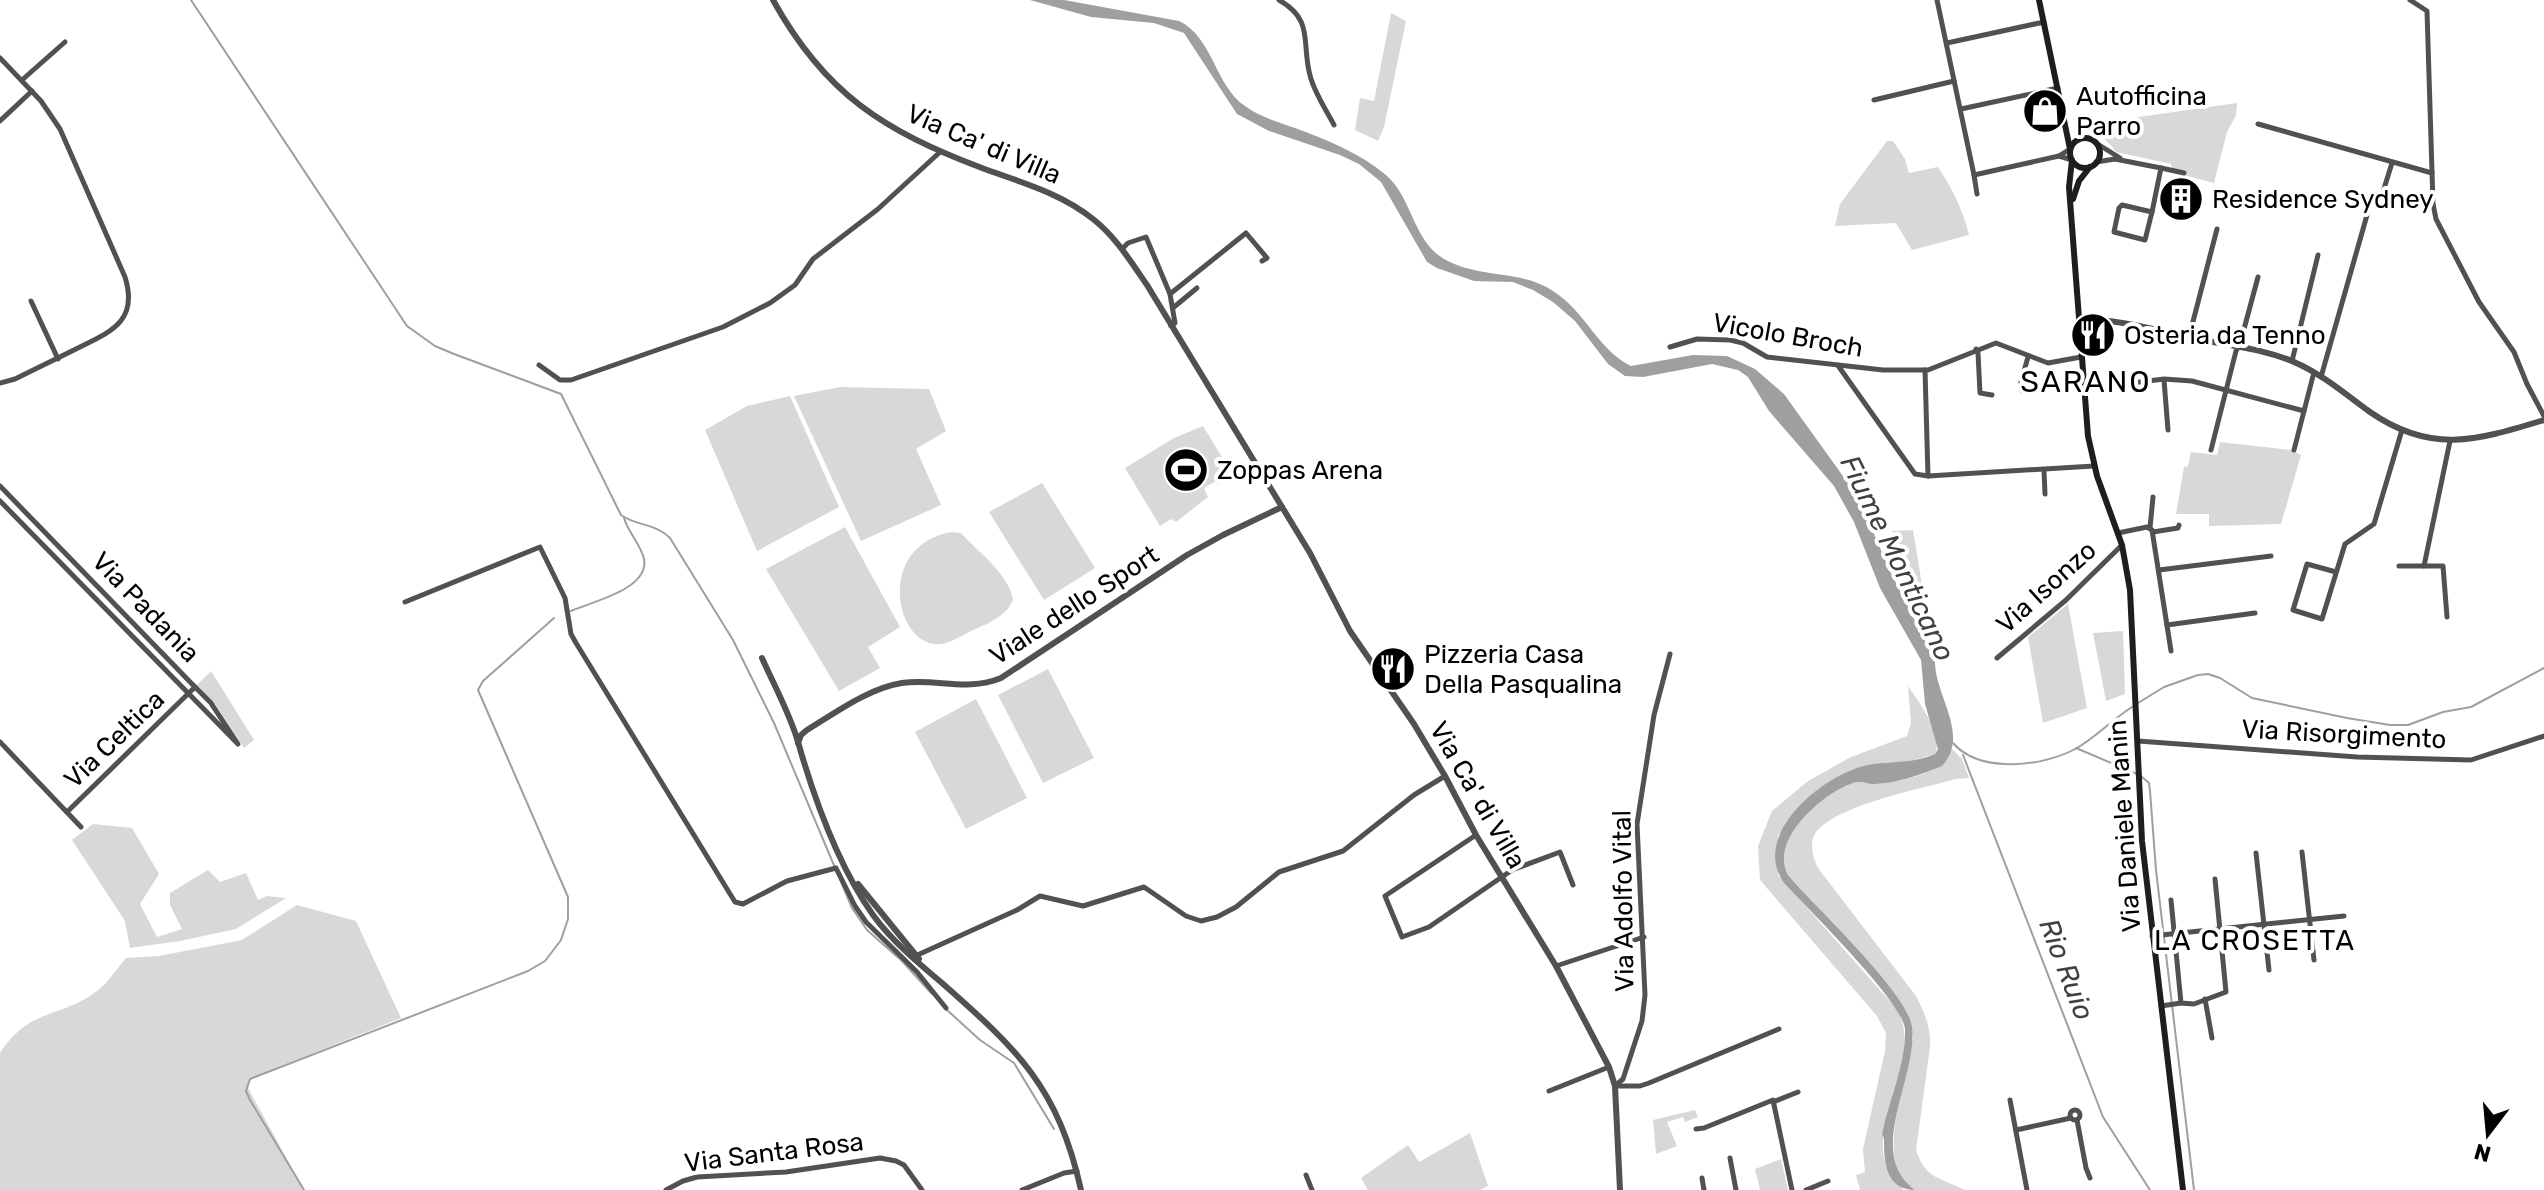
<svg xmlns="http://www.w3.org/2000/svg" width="2544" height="1190" viewBox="0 0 2544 1190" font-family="Rubik,sans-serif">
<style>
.green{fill:#d8d8d8}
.water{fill:#9f9f9f}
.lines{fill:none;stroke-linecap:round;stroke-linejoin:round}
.stream{stroke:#9f9f9f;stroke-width:2}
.minor{stroke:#515151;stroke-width:5}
.tertiary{stroke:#515151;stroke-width:6}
.secondary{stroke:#1e1e1e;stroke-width:6}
.labels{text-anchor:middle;stroke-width:8;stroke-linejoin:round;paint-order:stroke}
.poi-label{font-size:26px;fill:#000;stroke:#fff;text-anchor:start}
.street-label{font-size:26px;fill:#000;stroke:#fff}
.water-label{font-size:28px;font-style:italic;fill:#404040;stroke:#fff}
.neighbourhood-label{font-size:28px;letter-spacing:2px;fill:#000;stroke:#fff}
.quarter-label{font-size:30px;letter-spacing:2px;fill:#000;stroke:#fff}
</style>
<rect width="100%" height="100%" fill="#fff"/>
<g class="green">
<path d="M1391,13L1406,21L1384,127L1378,141L1355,130L1360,98L1374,101Z"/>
<path d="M2237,103L2236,115L2227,132L2214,183L2172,172L2171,164L2116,152C2106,137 2094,130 2076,126Z"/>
<path d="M1887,141H1893L1905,159L1909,173L1938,167C1952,188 1963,210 1969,235L1912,250L1896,223L1835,226L1840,204Z"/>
<path d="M840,387L929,389L946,431L916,449L941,505L861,541L794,396Z"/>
<path d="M790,396L839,507L757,551L705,430L747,406Z"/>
<path d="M1203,426L1234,477L1226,483L1224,480L1218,484L1216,481L1204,488L1208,497L1176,522L1171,519L1160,526L1125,468L1174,438Z"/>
<path d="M2220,442L2291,450L2301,455L2281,524L2209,526V514H2176L2184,467L2188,466L2191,452L2217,455Z"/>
<path d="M1042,483L1095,568L1044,600L989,512Z"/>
<path d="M845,527L900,627L868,647L880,668L839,691L766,569Z"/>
<path d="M1913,530L1922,585L1917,584L1892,531Z"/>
<path d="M951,532L961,533C978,552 1008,573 1013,599C1009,614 989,623 976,629C965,633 953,642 942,644C895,650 874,546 951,532Z"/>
<path d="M2068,604L2087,708L2043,723L2028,637Z"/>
<path d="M2123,631L2125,694L2106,701L2093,633Z"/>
<path d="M1048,669L1094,758L1043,783L998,695Z"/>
<path d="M211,671L254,740L244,748L216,705L195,687Z"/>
<path d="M1908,686C1919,703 1944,734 1935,754L1900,764L1869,765L1797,809L1778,836V875L1895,1007C1932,1061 1845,1141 1904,1190H1860L1856,1175L1865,1172L1863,1149L1885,1051L1886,1033L1877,1016L1760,880L1758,846L1772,811L1808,781L1851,757L1907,736L1911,723Z"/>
<path d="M976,699L1027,798L966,829L915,732Z"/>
<path d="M1952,749L1962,759L1969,778L1956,779C1925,788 1824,807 1813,838C1810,849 1814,858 1818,868L1916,996C1925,1014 1931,1027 1930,1047L1916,1150C1925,1179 1941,1178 1965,1190C1953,1190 1926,1190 1915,1190C1871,1174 1908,1069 1913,1036L1872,966L1788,875C1769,840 1823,793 1853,783C1863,780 1868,785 1877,784C1901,782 1943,773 1952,749Z"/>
<path d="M93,824L132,828L159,874L140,904L157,937L182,929L170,905V893L208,870L220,882L246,873L258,900L267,896L286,898L236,929L180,941L130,948L125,921L72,840Z"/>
<path d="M297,905L356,921L401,1018L258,1075L250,1080L248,1088L304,1190H0V1053C30,1007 60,1019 97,991C108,983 117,968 126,958L159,956L242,940Z"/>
<path d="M1695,1110L1698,1117L1685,1122L1683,1117L1667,1122L1677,1146L1656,1154L1653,1120Z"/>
<path d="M1470,1133L1488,1186L1480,1190H1368L1361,1178L1408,1145L1419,1162Z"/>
<path d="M1781,1159L1788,1190H1760L1755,1169Z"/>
</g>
<path class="water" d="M1030,0H1064L1179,21C1213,37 1215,86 1245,106C1260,117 1278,122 1295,128C1327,140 1360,153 1386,175C1412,197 1413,241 1444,259C1479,279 1519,269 1553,291C1586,312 1598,350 1631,366L1693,355L1727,356L1755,369L1784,394L1858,497L1890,571L1935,660C1934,695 1971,735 1942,766C1922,774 1898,783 1876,784C1867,785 1863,780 1853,783C1823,793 1769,840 1788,875C1814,906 1908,993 1912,1027C1918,1078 1864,1153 1915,1190C1887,1190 1884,1164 1884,1142C1884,1132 1881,1139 1883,1130C1890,1098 1906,1063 1905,1029C1903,1002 1808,909 1785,884C1748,836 1823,774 1868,765C1891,761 1911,764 1935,754L1938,749L1925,704L1921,660L1880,588L1854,522L1834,486L1769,411L1748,377L1738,370L1712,364L1643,377L1625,376L1608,364L1575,321L1553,302L1533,290L1513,282L1474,281L1437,268L1427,262L1381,182L1359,164L1340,155L1269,131L1237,114L1184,33L1154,23L1091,17Z"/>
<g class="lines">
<g class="stream">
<path d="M191,0L407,326L435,346L454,354L561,394L621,515C636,526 655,523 670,538L733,640L774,723L852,908L867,930L902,961L932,994"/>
<path d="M571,611C591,602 650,589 644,559C641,545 628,532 624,518"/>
<path d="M2138,703L2164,687L2198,675L2208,674L2220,678L2252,698L2347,718L2390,725H2408L2443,712L2471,707L2544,668"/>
<path d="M1953,743C1980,774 2043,767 2077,748C2096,737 2113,719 2132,707"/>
<path d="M2076,748L2137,774"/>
<path d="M1963,755L2103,1117L2150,1190"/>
<path d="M2142,777L2149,783L2150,791L2156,870L2194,1190"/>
<path d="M947,1010L980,1040L1014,1063L1054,1129"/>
<path d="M304,1190L250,1100L246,1091L250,1079L528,971L545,961L561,940L568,919V897L478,690L483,681L554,618"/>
</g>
<g class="minor">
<path d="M1279,0C1316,21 1300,44 1311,79C1316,95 1326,110 1334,125"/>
<path d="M1937,0L1974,175"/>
<path d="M2410,0L2427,11L2433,204L2436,219L2479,302L2514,352L2527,384L2544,416"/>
<path d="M1947,43L2044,22"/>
<path d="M0,58L41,101L60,129L125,277C139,322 110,332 76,349C56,359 35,369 15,379L0,383"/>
<path d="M22,80L65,42"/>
<path d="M1874,100L1954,81"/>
<path d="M1961,109L2058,88"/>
<path d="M0,121L32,91"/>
<path d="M2258,124L2432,173"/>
<path d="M2096,143L2120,158"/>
<path d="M2070,149L2059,156L2072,160"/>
<path d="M2096,162L2115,159L2161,168L2152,212"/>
<path d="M2161,168L2184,173"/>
<path d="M1977,194L1974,175L2059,156"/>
<path d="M2122,205L2152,212L2145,240L2114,232L2119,208Z"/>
<path d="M1122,249L1128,243L1146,237L1170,294L1175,323L1171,326"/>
<path d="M1170,294L1246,233L1267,258L1262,261"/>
<path d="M31,301L58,359"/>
<path d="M1174,307L1197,288"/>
<path d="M2189,337L2217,229"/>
<path d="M1670,347L1697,339L1730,340L1743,343L1767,357L1883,370H1928L1996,343L2048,363L2081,357"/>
<path d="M1976,349L1978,353L1980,393L1992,395"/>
<path d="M2028,357L2021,382L2022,391L2035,389"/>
<path d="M2292,361L2318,255"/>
<path d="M539,365L560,380H571L723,327L770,303L795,285L813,259L878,209L940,152"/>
<path d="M1839,367L1915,474L1928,476L2094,466"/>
<path d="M1925,370L1928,476"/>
<path d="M2321,377L2369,208L2382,195L2392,163"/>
<path d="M2164,380L2168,430"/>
<path d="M2083,389L2164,379L2192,381L2304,411"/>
<path d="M2211,450L2236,351L2240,344L2258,277"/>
<path d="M2294,450L2313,376"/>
<path d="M2044,471L2045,494"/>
<path d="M0,486L195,687L67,812"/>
<path d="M0,501L238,744L211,703L195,687"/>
<path d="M2150,528L2153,497"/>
<path d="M2153,532L2178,528L2179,525"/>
<path d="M2118,533L2147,527L2152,530L2171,651"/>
<path d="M2399,566H2424L2450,441"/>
<path d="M2424,566H2443L2447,617"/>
<path d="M2159,570L2271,556"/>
<path d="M2336,572L2307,564L2293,610L2322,619L2345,544L2374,524L2402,430"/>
<path d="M405,602L540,547L565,598L571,634L576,643L735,902L743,904L787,881L836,868L855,906L866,922L917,972L946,1008"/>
<path d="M2167,625L2255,613"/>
<path d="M1997,658L2066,600L2122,545"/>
<path d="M2138,741L2357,757L2471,760L2544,736"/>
<path d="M0,742L81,827"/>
<path d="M1476,835L1385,896L1402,937L1429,927L1512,870L1560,852L1573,885"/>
<path d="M2302,852L2314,960"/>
<path d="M2256,853L2269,970"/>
<path d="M2171,900L2181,1003L2194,1004L2226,992L2215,879"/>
<path d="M2152,936L2344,916"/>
<path d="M913,957L1017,910L1040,896L1083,906L1144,887L1186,916L1201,921L1217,917L1236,907L1279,872L1343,851L1414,795L1445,776"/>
<path d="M1556,966L1644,937"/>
<path d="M2205,999L2212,1038"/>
<path d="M2161,1006L2181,1003"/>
<path d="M1615,1086L1623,1079L1642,1021L1645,995L1637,824L1654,715L1670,654"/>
<path d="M1616,1086H1640L1649,1083L1779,1029"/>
<path d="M1549,1091L1609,1067"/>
<path d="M2010,1100L2027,1190"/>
<path d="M1773,1102L1798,1092"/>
<circle cx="2075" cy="1115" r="5"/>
<path d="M2077,1120L2086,1168L2090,1178"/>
<path d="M1696,1129L1704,1128L1773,1100L1792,1190"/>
<path d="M2016,1130L2071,1118"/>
<path d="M1730,1158L1736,1190"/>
<path d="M1306,1175L1312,1190"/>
<path d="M1702,1178L1704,1190"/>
<path d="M666,1190L683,1181L697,1177L786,1172L880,1158L896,1161L904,1165L922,1190"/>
<path d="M1022,1190L1064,1173L1077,1171"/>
<path d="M1806,1190L1828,1181"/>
</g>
<g class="tertiary">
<path d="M773,0C825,94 884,131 982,168C1020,182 1061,193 1093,219C1116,237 1131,262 1147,285L1310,553L1350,631L1414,724L1445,776L1476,835L1556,966L1609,1067L1615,1086L1620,1190"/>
<path d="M2079,319C2119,319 2160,331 2199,339C2230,346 2264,349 2294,362C2322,374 2345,394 2370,412C2432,455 2478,440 2544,420"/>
<path d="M762,658C774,685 790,714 798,742C814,798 839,867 873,915C892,941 917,962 942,983C1018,1050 1058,1087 1081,1190"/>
<path d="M798,743L801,735L807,730C835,713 869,688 902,683C936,678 967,692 1001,678L1187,555L1223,535L1282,507"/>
<path d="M858,884L919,959"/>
</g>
<g class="secondary">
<path d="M2039,0L2070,149"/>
<circle cx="2085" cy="153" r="15"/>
<path d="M2072,160L2069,187L2088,436L2097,476L2122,545L2130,590L2142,841L2183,1190"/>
<path d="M2073,199L2079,181L2090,167"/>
</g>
</g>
<defs>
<g id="shop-disc" transform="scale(2.3)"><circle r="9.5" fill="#000" stroke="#fff"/><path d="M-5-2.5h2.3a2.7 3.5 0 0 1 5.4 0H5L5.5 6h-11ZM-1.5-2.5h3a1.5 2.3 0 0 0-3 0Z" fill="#fff"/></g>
<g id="building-disc" transform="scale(2.3)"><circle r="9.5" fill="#000" stroke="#fff"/><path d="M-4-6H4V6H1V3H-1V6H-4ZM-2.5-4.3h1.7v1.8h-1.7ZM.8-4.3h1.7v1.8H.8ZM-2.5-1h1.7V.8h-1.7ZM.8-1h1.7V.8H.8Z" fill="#fff"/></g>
<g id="restaurant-disc" transform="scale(2.3)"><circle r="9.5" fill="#000" stroke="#fff"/><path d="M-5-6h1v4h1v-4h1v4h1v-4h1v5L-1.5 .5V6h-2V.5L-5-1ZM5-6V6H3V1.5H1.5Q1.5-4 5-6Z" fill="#fff"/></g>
<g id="stadium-disc" transform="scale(2.3)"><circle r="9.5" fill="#000" stroke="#fff"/><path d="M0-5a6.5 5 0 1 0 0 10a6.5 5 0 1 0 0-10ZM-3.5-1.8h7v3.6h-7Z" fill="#fff"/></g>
</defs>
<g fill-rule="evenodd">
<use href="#shop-disc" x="2045" y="111"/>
<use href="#building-disc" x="2181" y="199"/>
<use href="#restaurant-disc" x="2093" y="335"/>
<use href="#stadium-disc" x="1186" y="470"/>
<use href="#restaurant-disc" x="1393" y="669"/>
</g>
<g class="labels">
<g class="poi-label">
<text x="2076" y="105">Autofficina<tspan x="2076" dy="30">Parro</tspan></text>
<text x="2212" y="208">Residence Sydney</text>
<text x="2124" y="344">Osteria da Tenno</text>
<text x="1217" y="479">Zoppas Arena</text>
<text x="1424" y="663">Pizzeria Casa<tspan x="1424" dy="30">Della Pasqualina</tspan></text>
</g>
<g class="street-label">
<text transform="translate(984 144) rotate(23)" y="9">Via Ca' di Villa</text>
<text transform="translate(1788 335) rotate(10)" y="9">Vicolo Broch</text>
<text transform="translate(2046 587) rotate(-42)" y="9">Via Isonzo</text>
<text transform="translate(1074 605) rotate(-33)" y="9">Viale dello Sport</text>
<text transform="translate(146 607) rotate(46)" y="9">Via Padania</text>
<text transform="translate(2344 734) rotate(3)" y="9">Via Risorgimento</text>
<text transform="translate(114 739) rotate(-44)" y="9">Via Celtica</text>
<text transform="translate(1478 795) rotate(60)" y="9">Via Ca' di Villa</text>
<text transform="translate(2124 826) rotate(-94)" y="9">Via Daniele Manin</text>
<text transform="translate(1623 901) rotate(-91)" y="9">Via Adolfo Vital</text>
<text transform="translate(774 1152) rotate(-7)" y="9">Via Santa Rosa</text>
</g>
<g class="water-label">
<text transform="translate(1898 558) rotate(64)" y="10">Fiume Monticano</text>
<text transform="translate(2067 969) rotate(69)" y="10">Rio Ruio</text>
</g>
<g class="neighbourhood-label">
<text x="2255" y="950">LA CROSETTA</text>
</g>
<g class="quarter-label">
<text x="2086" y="392">SARANO</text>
</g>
</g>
<g transform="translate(2488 1134) rotate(196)" stroke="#ffffff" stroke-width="6" paint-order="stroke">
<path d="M0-6L14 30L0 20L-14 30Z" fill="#000000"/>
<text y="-12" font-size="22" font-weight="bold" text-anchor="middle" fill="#000000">N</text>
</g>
</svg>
